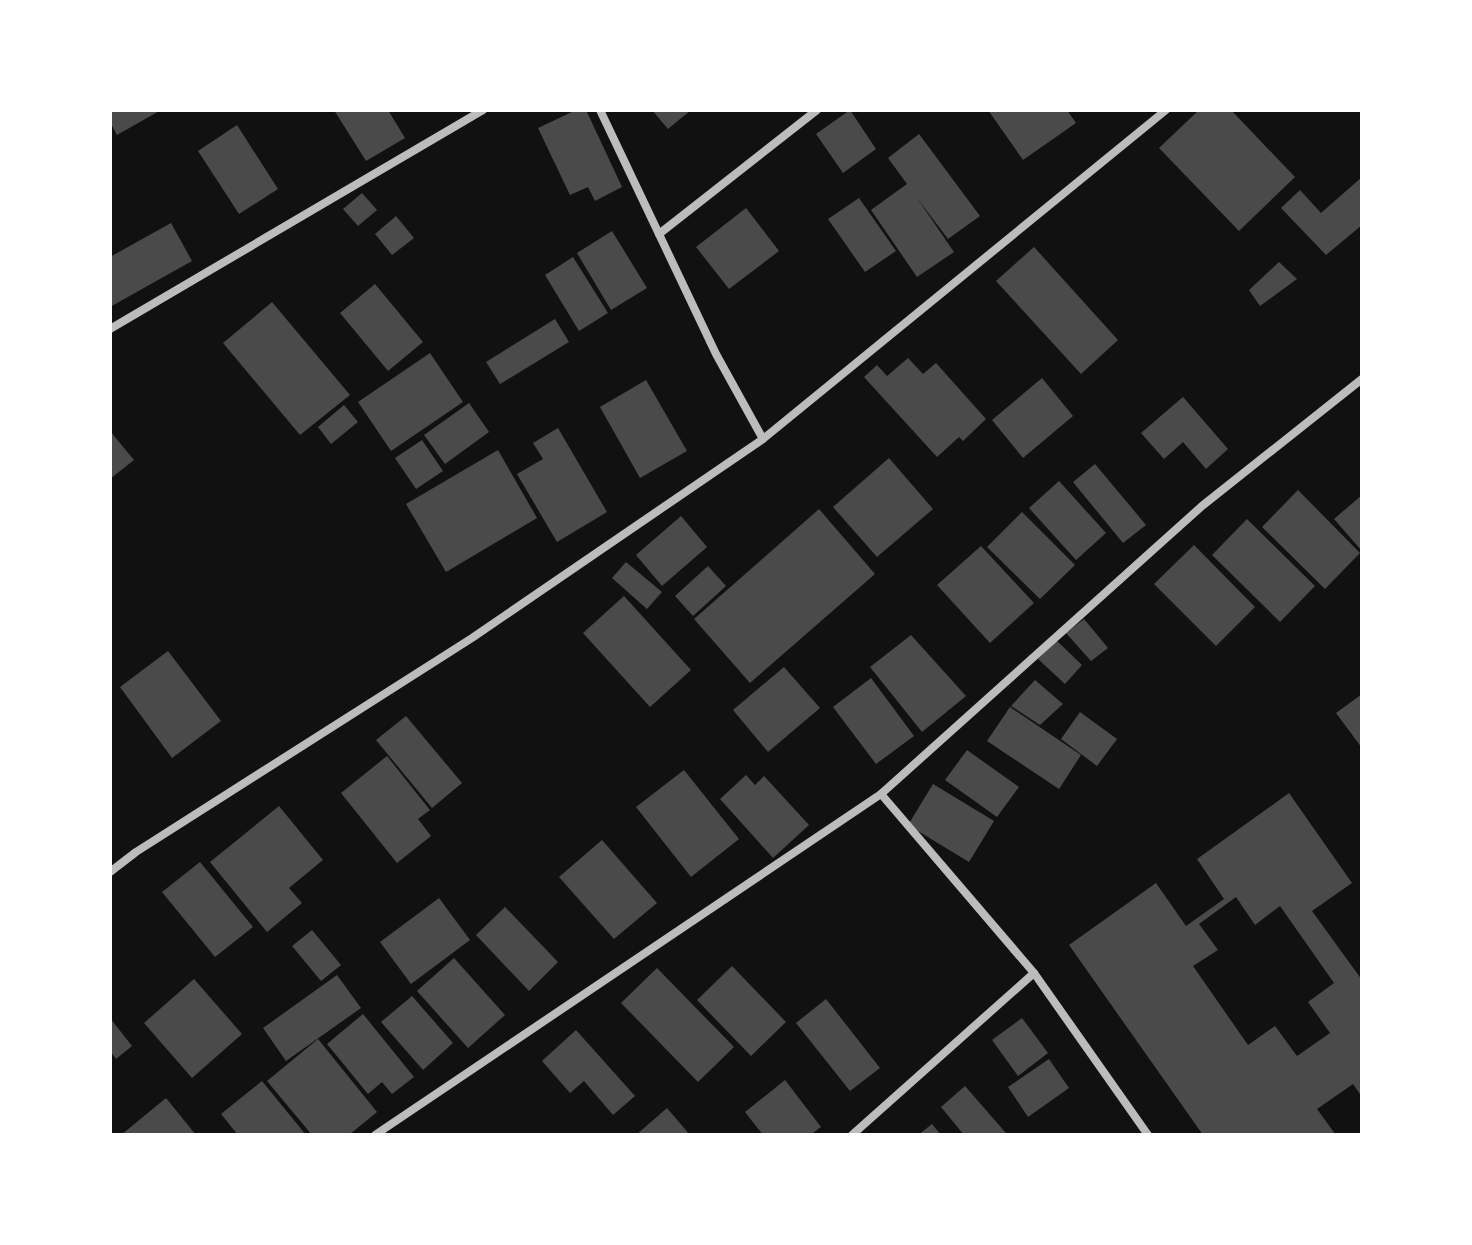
<svg xmlns="http://www.w3.org/2000/svg" width="1472" height="1245" viewBox="0 0 1472 1245" font-family="'Source Sans 3',sans-serif">
<style>
.building{fill:#4a4a4a;fill-rule:evenodd}
.lines{fill:none;stroke-linecap:round;stroke-linejoin:round}
.minor{stroke:#bcbcbc;stroke-width:8}
</style>
<rect width="100%" height="100%" fill="#111"/>
<g class="building">
<path d="M110,110H161L117,135L110,122Z"/>
<path d="M334,110H388L405,138L366,161Z"/>
<path d="M576,110H586L622,187L595,201L588,187L570,195L538,128Z"/>
<path d="M652,110H691L668,129Z"/>
<path d="M850,110L876,149L843,173L816,134Z"/>
<path d="M988,110H1067L1076,123L1023,160Z"/>
<path d="M1199,110H1231L1295,177L1239,231L1159,148Z"/>
<path d="M237,125L278,189L239,214L198,151Z"/>
<path d="M919,134L980,216L948,239L917,198L954,252L917,277L871,210L907,184L888,158Z"/>
<path d="M1362,177V225L1326,255L1281,208L1300,190L1321,213Z"/>
<path d="M362,193L377,210L358,226L343,209Z"/>
<path d="M859,198L896,251L865,272L828,219Z"/>
<path d="M746,208L779,251L729,289L696,247Z"/>
<path d="M396,216L414,238L392,255L375,234Z"/>
<path d="M171,223L192,261L110,307V257Z"/>
<path d="M612,231L647,288L611,310L577,253Z"/>
<path d="M1034,247L1118,340L1081,374L996,281Z"/>
<path d="M573,257L608,313L579,331L545,275Z"/>
<path d="M1279,262L1297,279L1260,306L1249,290Z"/>
<path d="M375,284L423,342L388,371L340,313Z"/>
<path d="M272,302L350,395L300,435L223,343Z"/>
<path d="M555,319L569,342L500,384L486,362Z"/>
<path d="M430,353L463,402L391,451L358,402Z"/>
<path d="M908,358L923,374L936,363L986,419L963,441L959,437L937,457L864,377L877,365L887,376Z"/>
<path d="M1042,378L1073,416L1023,458L992,420Z"/>
<path d="M646,380L687,451L640,478L600,407Z"/>
<path d="M1183,397L1228,449L1206,469L1183,442L1164,459L1141,433Z"/>
<path d="M469,403L489,432L445,464L424,435Z"/>
<path d="M344,405L358,422L331,444L318,427Z"/>
<path d="M558,428L607,512L557,542L517,474L543,459L533,443Z"/>
<path d="M110,431L134,460L110,479Z"/>
<path d="M422,440L443,471L416,489L395,458Z"/>
<path d="M498,450L537,518L446,572L406,504Z"/>
<path d="M889,458L933,509L877,557L833,507Z"/>
<path d="M1095,464L1146,525L1123,543L1073,482Z"/>
<path d="M1059,481L1106,533L1076,560L1029,508Z"/>
<path d="M1298,490L1360,553L1325,589L1262,527Z"/>
<path d="M1362,495V551L1334,519Z"/>
<path d="M819,509L875,574L750,683L694,619Z"/>
<path d="M1022,512L1075,565L1040,599L987,547Z"/>
<path d="M681,516L707,547L662,586L636,555Z"/>
<path d="M1247,519L1315,586L1280,622L1212,555Z"/>
<path d="M1194,545L1255,607L1216,646L1154,584Z"/>
<path d="M981,546L1034,603L990,643L937,585Z"/>
<path d="M626,562L662,592L647,609L612,578Z"/>
<path d="M708,566L726,586L693,616L675,596Z"/>
<path d="M624,596L691,670L650,707L583,633Z"/>
<path d="M1084,619L1108,648L1091,661L1066,633Z"/>
<path d="M911,635L966,696L922,732L870,667Z"/>
<path d="M1056,640L1082,665L1065,684L1038,659Z"/>
<path d="M168,651L221,721L172,758L120,687Z"/>
<path d="M784,667L820,708L768,752L733,710Z"/>
<path d="M871,678L914,736L876,764L833,707Z"/>
<path d="M1035,680L1063,704L1040,725L1011,706Z"/>
<path d="M1362,694V748L1336,713Z"/>
<path d="M1010,707L1081,755L1059,789L987,741Z"/>
<path d="M1080,712L1117,739L1097,766L1061,739Z"/>
<path d="M406,716L462,783L432,808L376,740Z"/>
<path d="M967,750L1019,787L997,817L945,780Z"/>
<path d="M387,756L430,810L418,819L431,836L397,863L341,793Z"/>
<path d="M684,770L739,839L691,877L636,807Z"/>
<path d="M746,775L755,785L764,776L809,825L773,858L720,799Z"/>
<path d="M933,784L994,821L969,862L908,825Z"/>
<path d="M1289,793L1352,883L1312,911L1362,980V1097L1353,1084L1317,1109L1336,1135H1203L1069,945L1156,883L1186,926L1224,899L1197,859ZM1236,897L1255,925L1280,906L1334,983L1308,1002L1330,1033L1297,1056L1275,1026L1248,1045L1193,966L1218,950L1199,924Z"/>
<path d="M279,806L323,860L289,888L302,903L267,932L210,862Z"/>
<path d="M602,840L657,903L614,939L559,877Z"/>
<path d="M200,862L253,927L215,957L162,892Z"/>
<path d="M439,898L470,940L411,984L380,942Z"/>
<path d="M505,907L558,962L529,991L476,935Z"/>
<path d="M312,930L341,965L321,981L292,946Z"/>
<path d="M454,958L505,1015L468,1048L417,991Z"/>
<path d="M732,966L786,1022L751,1056L697,1000Z"/>
<path d="M657,968L734,1047L698,1082L621,1003Z"/>
<path d="M337,975L361,1008L286,1061L263,1028Z"/>
<path d="M194,979L242,1034L192,1078L144,1023Z"/>
<path d="M412,996L453,1043L423,1070L381,1022Z"/>
<path d="M826,999L880,1068L850,1091L796,1023Z"/>
<path d="M363,1014L414,1077L392,1094L382,1082L368,1094L327,1044Z"/>
<path d="M110,1018L132,1046L116,1059L110,1051Z"/>
<path d="M1022,1018L1048,1053L1018,1076L992,1040Z"/>
<path d="M576,1030L635,1096L613,1115L584,1081L570,1093L542,1061Z"/>
<path d="M318,1039L377,1112L349,1135H312L267,1081Z"/>
<path d="M1049,1059L1069,1088L1028,1117L1008,1087Z"/>
<path d="M785,1080L821,1127L810,1135H763L745,1112Z"/>
<path d="M262,1081L306,1135H238L221,1114Z"/>
<path d="M965,1086L1005,1132L1008,1135H964L941,1107Z"/>
<path d="M166,1098L196,1135H121Z"/>
<path d="M667,1108L690,1135H636Z"/>
<path d="M932,1124L941,1135H918Z"/>
</g>
<g class="lines">
<g class="minor">
<path d="M600,110L716,354L763,439"/>
<path d="M659,234L817,110"/>
<path d="M110,329L483,110"/>
<path d="M881,794L1034,973L1148,1135"/>
<path d="M110,872L136,852L472,638L763,439L1166,110"/>
<path d="M375,1135L881,794L1202,506L1362,379"/>
<path d="M852,1135L1034,973"/>
</g>
</g>
<rect width="1472" height="1245" fill="none" stroke="#ffffff" stroke-width="224"/>
</svg>
